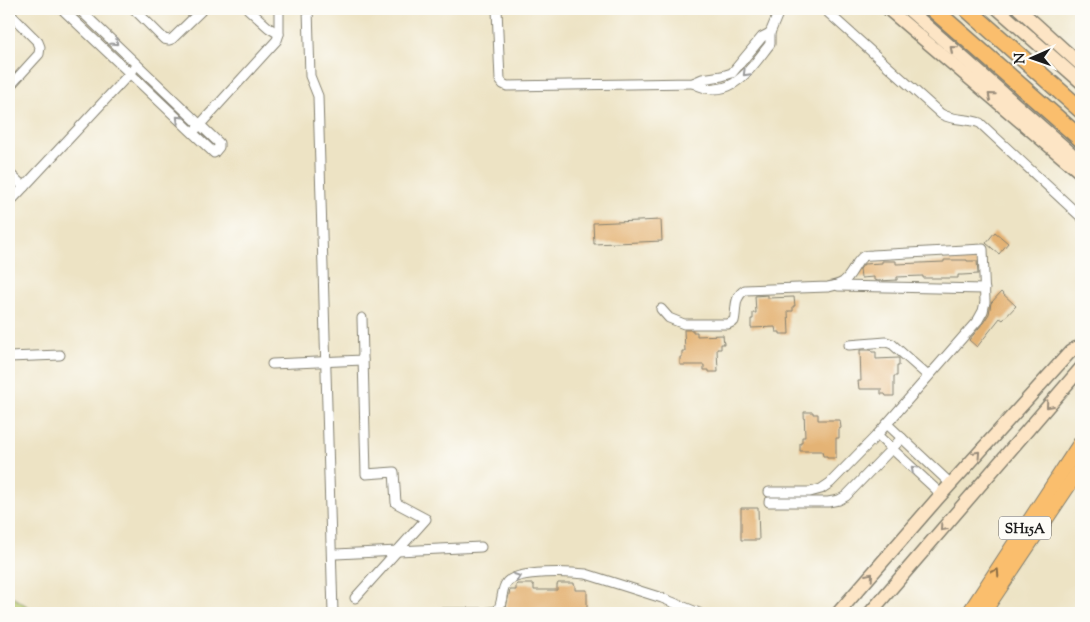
<svg xmlns="http://www.w3.org/2000/svg" width="1090" height="622" viewBox="0 0 1090 622" font-family="'Sorts Mill Goudy',serif">
<style>
.green{fill:#b2c568;stroke:#677042}
.building{fill:#e4b374}
.lines{fill:none;stroke-linecap:round;stroke-linejoin:round}
.street-casing{stroke:#848070;stroke-width:11}
.secondary-casing{stroke:#848070;stroke-width:15}
.primary-casing{stroke:#848070;stroke-width:16}
.highway-casing{stroke:#848070;stroke-width:19}
.street{stroke:#fff;stroke-width:9}
.secondary{stroke:#fde5c5;stroke-width:12}
.primary{stroke:#fabe6d;stroke-width:14}
.highway{stroke:#fabe6d;stroke-width:16}
.oneway{stroke:#999}
.oneway2{stroke:#988b79}
.oneway3{stroke:#8b6d44}
.labels{text-anchor:middle;stroke-width:4.5;stroke-linejoin:round;paint-order:stroke}
.shield{fill:#fdfcf7;stroke:#605f5e;stroke-width:1}
.shield-label{font-size:14px;font-weight:bold;fill:#1c1c1c}
</style>
<rect width="100%" height="100%" fill="#fdfcf7"/>
<filter id="ink" filterUnits="userSpaceOnUse"><feTurbulence type="fractalNoise" baseFrequency=".02" numOctaves="2"/><feDisplacementMap in="SourceGraphic" scale="10" xChannelSelector="R" yChannelSelector="G"/><feConvolveMatrix kernelMatrix="1 2 1 2 8 2 1 2 1" color-interpolation-filters="sRGB"/></filter>
<filter id="wash" filterUnits="userSpaceOnUse"><feTurbulence type="fractalNoise" baseFrequency=".0096" numOctaves="4" result="noise"/><feDisplacementMap in="SourceGraphic" scale="20" xChannelSelector="R" yChannelSelector="G"/><feGaussianBlur stdDeviation="1.12" result="paint"/><feColorMatrix in="noise" values="0 0 0 0 0 0 0 0 0 0 0 0 0 0 0 0 0 1.4 0 .05"/><feComposite in="paint" operator="in"/></filter>
<g filter="url(#wash)">
<rect width="100%" height="100%" fill="#ede3c4"/>
<path class="green" d="M9,595L39,613H9Z"/>
<g id="blocks">
<g class="building">
<path d="M661,220L662,241L594,244L593,223Z"/>
<path d="M995,232L1008,243L999,254L986,243Z"/>
<path d="M944,260H967V261H977L978,274L962,275H958V278H923V276H922L897,277V280L878,281L874,280V277L861,278L860,269L864,264L882,263V261H896V264L944,262Z"/>
<path d="M1001,292L1016,306L1003,320L1000,318L977,347L969,340L983,323L989,314L991,303Z"/>
<path d="M768,295V298L794,297L795,306H793V311H788L789,334H780V332H776L775,327L751,328V319H753V313H756L755,296Z"/>
<path d="M684,330H693V332H697V336L723,335L724,344H721V349H717L718,372H709V370H704V365H680V357H682V351H685Z"/>
<path d="M860,350H871L872,352H876V359L899,358V366H897V376H894V396H886L885,394H881V389H859L858,381H861Z"/>
<path d="M804,412H813V414H818V420H840L841,428L839,429V438H836V458H827V456H823L822,451H800V443H802V437H805Z"/>
<path d="M741,508H758L759,540H741Z"/>
<path d="M558,583H574V585H575V590H587V609H585V612H577V613H557V612L536,613L505,612L510,590H516V585L517,584H533V585H534V590H557V585Z"/>
</g>
</g>
</g>
<g filter="url(#ink)">
<use href="#blocks" fill-opacity="0" stroke="#848070" stroke-width="1"/>
<g class="lines">
<g class="street-casing">
<g id="street">
<path d="M62,9L214,153L219,147V143L79,9"/>
<path d="M134,9L164,39L169,40L172,39L203,9"/>
<path d="M248,9L269,28L279,34"/>
<path d="M308,9L310,76L318,96L333,613"/>
<path d="M497,9L500,80L503,84L507,86L693,83L702,79L722,76L732,73L762,37L770,33"/>
<path d="M824,9L941,114C953,121 968,118 980,123L1081,217"/>
<path d="M9,13L38,42L40,47L39,54L9,87"/>
<path d="M693,83C730,103 750,69 770,44V33L780,9"/>
<path d="M196,129L277,40L279,34V9"/>
<path d="M9,173L24,187"/>
<path d="M9,203L133,70"/>
<path d="M838,286L985,289"/>
<path d="M661,309L669,318L684,324H728L734,321C737,310 733,297 745,290L828,287C833,286 838,285 843,282C853,275 855,261 864,256C866,255 869,255 872,255L983,249L985,302L983,311L978,320L877,435L830,483L821,489L810,492H769"/>
<path d="M849,345L886,342L892,344L928,376"/>
<path d="M9,357L60,355"/>
<path d="M272,364L363,360"/>
<path d="M887,424L951,484"/>
<path d="M877,435L941,494"/>
<path d="M769,502H828L839,500L846,496L902,438"/>
<path d="M336,554L481,547"/>
<path d="M355,598L426,519L396,503L394,472L366,474L362,318"/>
<path d="M421,613H483L497,611C504,603 500,590 507,582C519,570 569,572 586,574L662,598L699,613"/>
</g>
</g>
<g class="secondary-casing">
<g id="secondary">
<path d="M888,9L1081,173"/>
<path d="M908,9L1081,162"/>
<path d="M998,9L1081,82"/>
<path d="M1019,9L1081,65"/>
<path d="M838,613L938,498L1070,352L1076,348L1081,347"/>
<path d="M870,613L1081,368"/>
</g>
</g>
<g class="primary-casing">
<g id="primary">
<path d="M969,613L1081,442"/>
<path d="M983,613L1081,467"/>
</g>
</g>
<g class="highway-casing">
<g id="highway">
<path d="M933,9L1081,139"/>
<path d="M967,9L1081,110"/>
</g>
</g>
<use href="#street" class="street"/>
<use href="#secondary" class="secondary"/>
<use href="#primary" class="primary"/>
<use href="#highway" class="highway"/>
</g>
<defs><path id="oneway-chevron" d="M-2-3.5L2.5 0L-2 3.5" fill="none" stroke-width="1.6" stroke-linecap="round" stroke-linejoin="round" transform="scale(1.25)"/></defs>
<g class="oneway">
<use href="#oneway-chevron" transform="translate(115 42) rotate(43)"/>
<use href="#oneway-chevron" transform="translate(746 73) rotate(135)"/>
<use href="#oneway-chevron" transform="translate(179 119) rotate(-136)"/>
<use href="#oneway-chevron" transform="translate(914 469) rotate(-137)"/>
<use href="#oneway-chevron" transform="translate(517 577) rotate(-21)"/>
</g>
<g class="oneway2">
<use href="#oneway-chevron" transform="translate(953 49) rotate(-139)"/>
<use href="#oneway-chevron" transform="translate(991 96) rotate(-140)"/>
<use href="#oneway-chevron" transform="translate(1049 405) rotate(131)"/>
<use href="#oneway-chevron" transform="translate(977 454) rotate(-48)"/>
<use href="#oneway-chevron" transform="translate(943 528) rotate(131)"/>
<use href="#oneway-chevron" transform="translate(870 576) rotate(-49)"/>
</g>
<use class="oneway3" href="#oneway-chevron" transform="translate(996 572) rotate(-57)"/>
</g>
<g class="labels">
<rect class="shield" x="999" y="516.5" width="52" height="23" rx="4"/>
<g class="shield-label">
<text x="1025" y="533">SH15A</text>
</g>
</g>
<rect width="1090" height="622" fill="none" stroke="#fdfcf7" stroke-width="30"/>
<g transform="translate(1032 58) rotate(268)" stroke="#fdfcf7" stroke-width="4" paint-order="stroke">
<path d="M0-4L9 19L0 12L-9 19Z" fill="#1c1c1c"/>
<text y="-8" font-size="14" font-weight="bold" text-anchor="middle" fill="#1c1c1c">N</text>
</g>
</svg>
